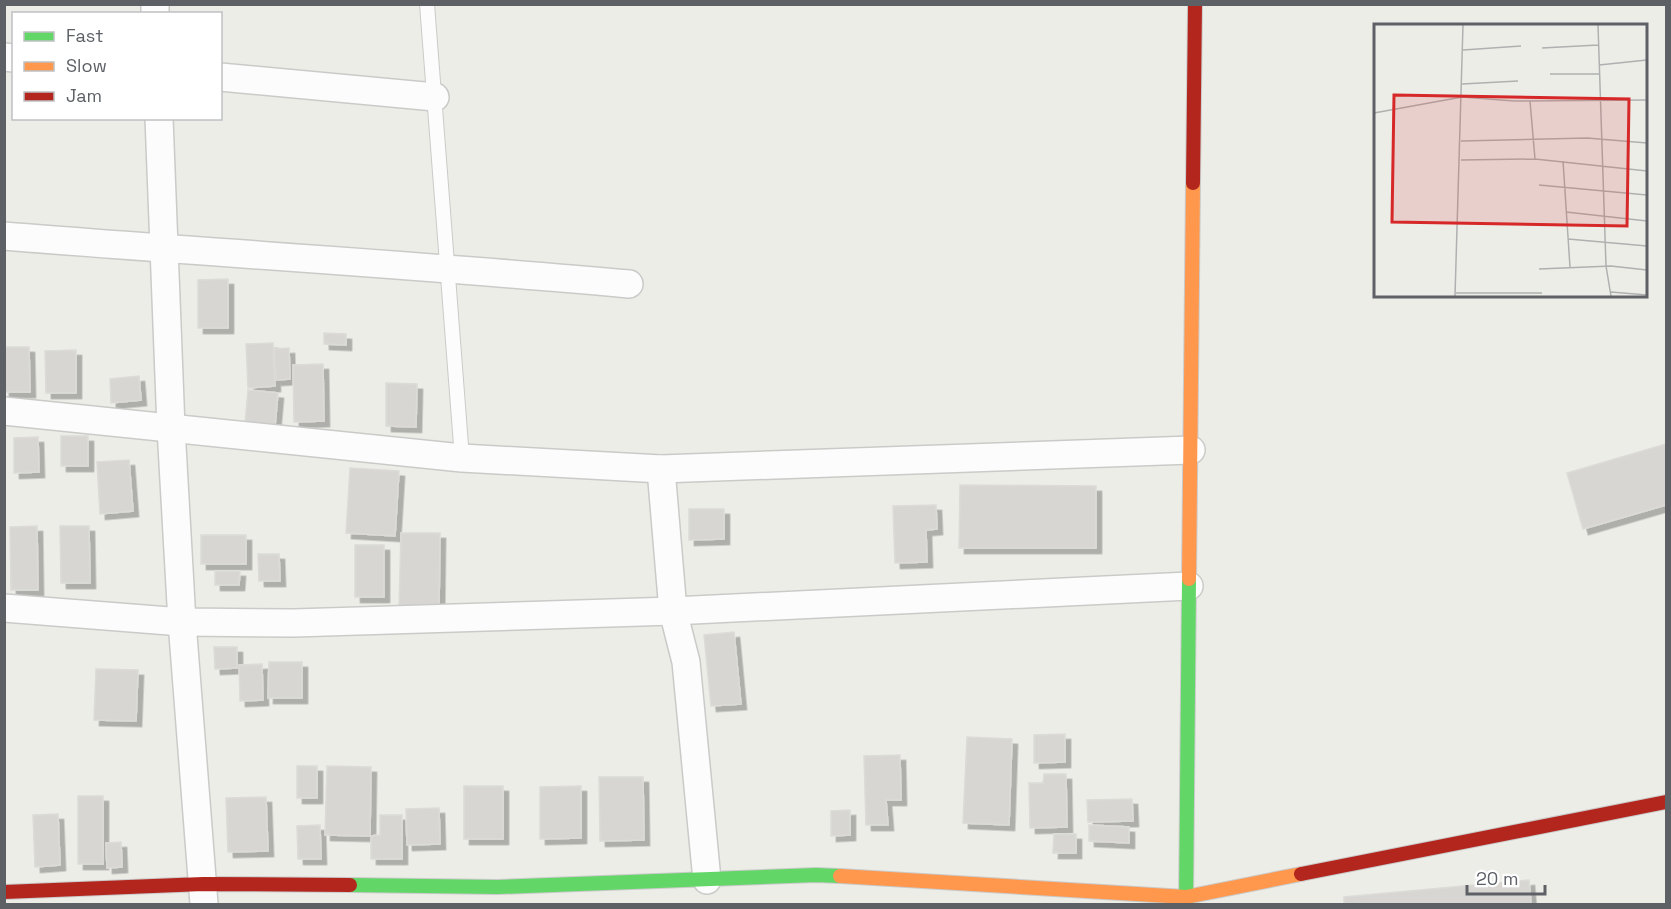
<svg xmlns="http://www.w3.org/2000/svg" width="1671" height="909" viewBox="0 0 1671 909" font-family="'Space Grotesk',sans-serif">
<style>
.building{fill:#d7d6d3;stroke:#dcdbd7;stroke-width:1.5;filter:url(#shadow)}
.lines{fill:none;stroke-linecap:round;stroke-linejoin:round}
.lane-casing{stroke:#cacac8;stroke-width:16}
.street-casing{stroke:#cacac8;stroke-width:30}
.fast-casing{stroke:#cacbca;stroke-width:16}
.slow-casing{stroke:#cacbca;stroke-width:16}
.jam-casing{stroke:#cacbca;stroke-width:16}
.lane{stroke:#fcfcfc;stroke-width:14}
.street{stroke:#fcfcfc;stroke-width:27}
.fast{stroke:#63d668;stroke-width:14}
.slow{stroke:#ff974d;stroke-width:14}
.jam{stroke:#b3261e;stroke-width:14}
.inset-road{fill:none;stroke:#afb1b0;stroke-width:1.5}
.view{fill:#d62828;fill-opacity:0.15;stroke:#d62828;stroke-width:3}
.inset-edge{fill:none;stroke:#5d6166;stroke-width:3}
</style>
<defs>
<filter id="shadow"><feDropShadow dx="5.5" dy="5.5" stdDeviation="0" flood-color="#0004"/></filter>
</defs>
<rect width="100%" height="100%" fill="#edede8"/>
<g class="building">
<path d="M228,279V328H198V280Z"/>
<path d="M324,333L346,334V345L324,344Z"/>
<path d="M273,343L275,386L248,388L246,344Z"/>
<path d="M4,347H29L30,392H4Z"/>
<path d="M289,348L290,379L276,380L274,349Z"/>
<path d="M76,350V393H46L45,351Z"/>
<path d="M323,364L324,421L294,422L293,365Z"/>
<path d="M139,376L141,400L111,403L110,379Z"/>
<path d="M386,383L417,384L416,427L386,426Z"/>
<path d="M248,390L278,393L275,426L245,423Z"/>
<rect x="61" y="436" width="27" height="30"/>
<path d="M38,437L39,472L14,473V438Z"/>
<path d="M1666,444V505L1583,529L1567,473Z"/>
<path d="M129,460L133,511L100,514L97,462Z"/>
<path d="M350,468L399,471L395,536L346,533Z"/>
<path d="M960,485L1096,486V548H959Z"/>
<path d="M936,505L937,529L926,530L927,562L895,563L893,506Z"/>
<path d="M689,509H724V539L689,540Z"/>
<path d="M37,526L38,590H11L10,527Z"/>
<path d="M60,526H89L90,583H61Z"/>
<path d="M401,533H440L439,610L399,609Z"/>
<rect x="201" y="535" width="45" height="29"/>
<rect x="355" y="545" width="29" height="52"/>
<path d="M258,554H279L280,581H259Z"/>
<path d="M215,571H240L239,585H215Z"/>
<path d="M734,632L741,704L711,706L704,635Z"/>
<path d="M214,647H237V668L215,669Z"/>
<path d="M269,662H302V698H268Z"/>
<path d="M262,664L263,700L240,701L239,665Z"/>
<path d="M96,669L138,670L136,721L94,720Z"/>
<path d="M1065,734V762L1034,763V735Z"/>
<path d="M967,737L1012,739L1009,825L963,823Z"/>
<path d="M900,755L901,800H886L888,825H866L864,756Z"/>
<rect x="297" y="766" width="20" height="32"/>
<path d="M327,766L371,767L370,836L325,835Z"/>
<path d="M1044,774H1066L1067,827L1030,828L1029,783H1043Z"/>
<path d="M599,777H643L644,840L600,841Z"/>
<rect x="464" y="786" width="39" height="53"/>
<path d="M581,786V838L540,839V787Z"/>
<rect x="78" y="796" width="25" height="68"/>
<path d="M266,797L268,851L228,852L226,798Z"/>
<path d="M1132,799L1133,821L1088,822L1087,800Z"/>
<path d="M439,808L440,844L407,845L406,809Z"/>
<path d="M850,810V835L831,836V811Z"/>
<path d="M58,814L60,865L35,867L33,815Z"/>
<path d="M380,815H402V859H371V836L380,835Z"/>
<path d="M320,825L321,859H298L297,826Z"/>
<path d="M1089,825L1129,827V843L1089,841Z"/>
<path d="M1054,834H1076V853H1053Z"/>
<path d="M121,842L122,867L107,868L106,843Z"/>
<path d="M1529,880L1531,904H1344V897Z"/>
</g>
<g class="lines">
<g class="lane-casing">
<path id="lane" d="M427,4L462,458"/>
</g>
<g class="street-casing">
<g id="street">
<path d="M155,4V14"/>
<path d="M4,57L14,58"/>
<path d="M220,77L435,97"/>
<path d="M159,118L171,428L182,622L204,904"/>
<path d="M4,236C213,253 421,265 629,284"/>
<path d="M4,411L462,458L661,469L1191,450"/>
<path d="M661,469L673,611L686,662L707,880"/>
<path d="M4,608L182,622L294,623L673,611L1189,586"/>
</g>
</g>
<g class="fast-casing">
<g id="fast">
<path d="M350,885L498,887L816,875L840,876"/>
<path d="M1186,904L1189,579"/>
</g>
</g>
<g class="slow-casing">
<g id="slow">
<path d="M1189,579L1193,183"/>
<path d="M840,876L1186,897L1301,874"/>
</g>
</g>
<g class="jam-casing">
<g id="jam">
<path d="M1193,183L1195,4"/>
<path d="M1301,874L1666,802"/>
<path d="M4,892L203,884L350,885"/>
</g>
</g>
<use href="#lane" class="lane"/>
<use href="#street" class="street"/>
<use href="#fast" class="fast"/>
<use href="#slow" class="slow"/>
<use href="#jam" class="jam"/>
</g>
<g transform="translate(1374 24)">
<rect width="273" height="273" fill="#edede8"/>
<path class="inset-road" d="M224,1L232,242L237,272M168,24L224,21M89,26L147,22M225,41L273,36M176,50H225M88,60L144,57M156,77L161,135M0,89L88,73L140,77L273,76M87,117L213,114L273,119M87,136L161,135L273,147M189,137L196,243M165,161L273,171M192,188L273,197M194,215L273,222M165,245L237,242L273,246M237,268L273,271M82,269H168M81,272L89,1"/>
<path class="view" d="M20,71L255,75L253,202L18,198Z"/>
<rect width="273" height="273" class="inset-edge"/>
</g>
<rect width="1671" height="909" fill="none" stroke="#5d6166" stroke-width="12"/>
<rect x="12" y="12" width="210" height="108" fill="#ffffff" stroke="#bec0c2" stroke-width="1.5"/>
<rect x="24" y="32" width="30" height="9" fill="#63d668" stroke="#bec0c2" stroke-width="1.5"/>
<text x="66" y="42" font-size="18" fill="#5d6166">Fast</text>
<rect x="24" y="62" width="30" height="9" fill="#ff974d" stroke="#bec0c2" stroke-width="1.5"/>
<text x="66" y="72" font-size="18" fill="#5d6166">Slow</text>
<rect x="24" y="92" width="30" height="9" fill="#b3261e" stroke="#bec0c2" stroke-width="1.5"/>
<text x="66" y="102" font-size="18" fill="#5d6166">Jam</text>
<path d="M1467 885v9h78v-9" fill="none" stroke="#5d6166" stroke-width="3"/>
<text x="1476" y="885" font-size="18" fill="#5d6166" stroke="#ffffff" stroke-width="4.5" paint-order="stroke">20 m</text>
</svg>
